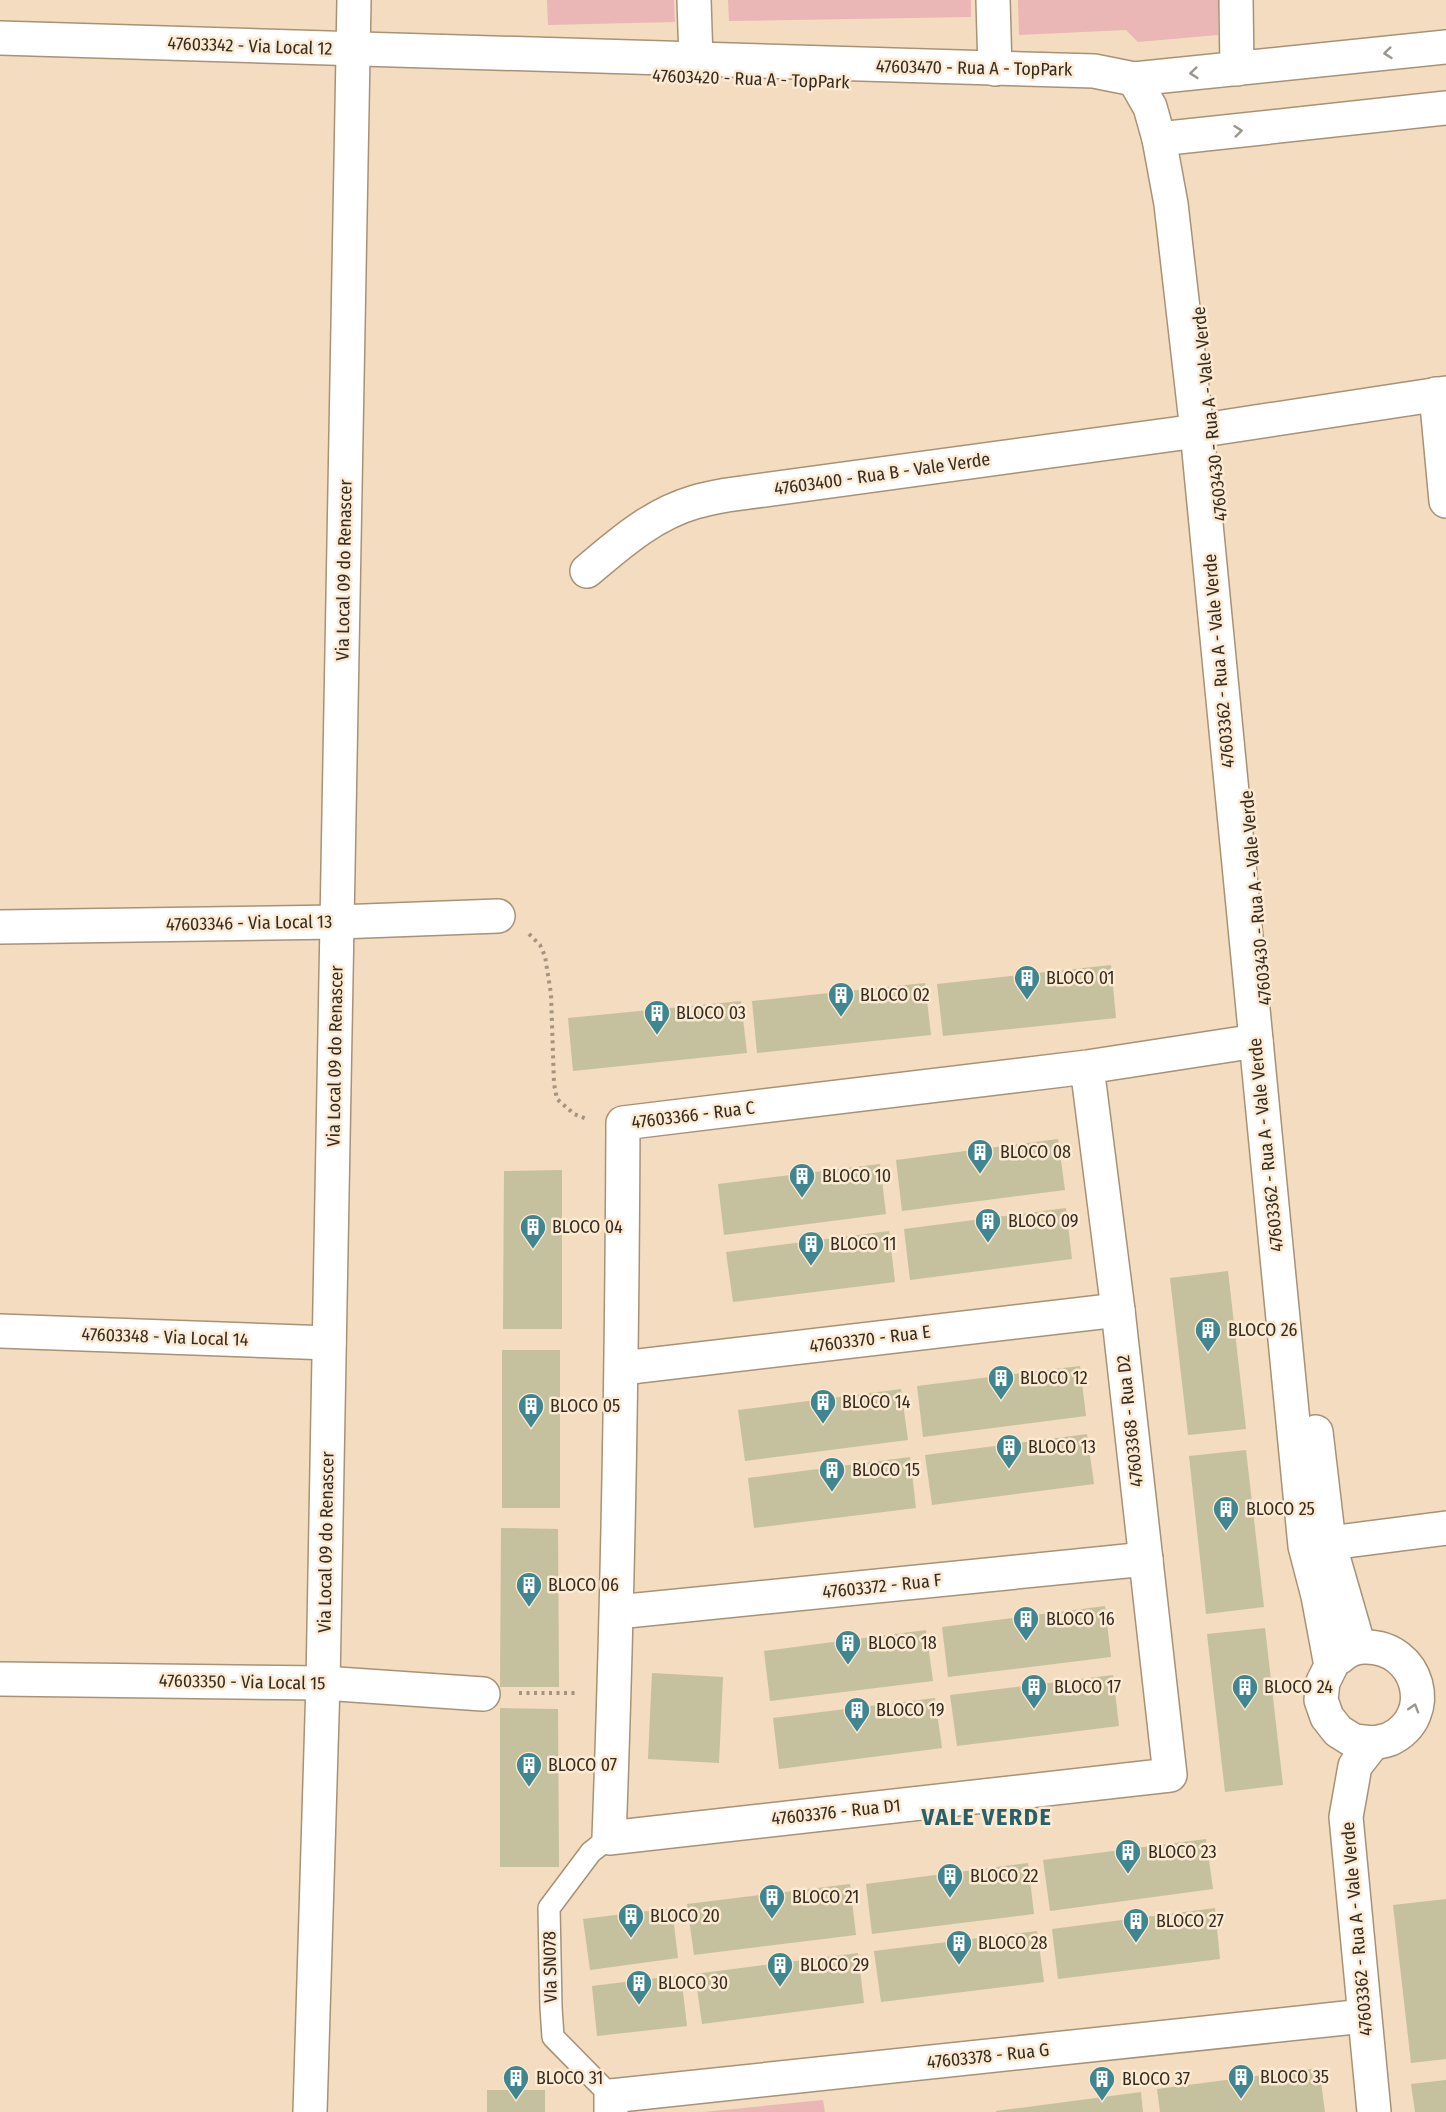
<svg xmlns="http://www.w3.org/2000/svg" width="1446" height="2112" viewBox="0 0 1446 2112" font-family="'Fira Sans Condensed',sans-serif">
<style>
.green{fill:#ebb6b6}
.building{fill:#c5c09e}
.lines{fill:none;stroke-linecap:round;stroke-linejoin:round}
.service-casing{stroke:#a89277;stroke-width:24}
.minor-casing{stroke:#a89277;stroke-width:36}
.path{stroke:#a4937e;stroke-width:4;stroke-dasharray:3 4.5;stroke-linecap:butt}
.service{stroke:#fff;stroke-width:21}
.minor{stroke:#fff;stroke-width:33}
.oneway{stroke:#9a9690}
.labels{text-anchor:middle;stroke-width:5;stroke-linejoin:round;paint-order:stroke}
.street-label{font-size:18px;fill:#352c21;stroke:#fcead3}
.poi-label{font-size:18px;fill:#352c21;stroke:#fcead3;text-anchor:start}
.district-label{font-size:24px;font-weight:bold;letter-spacing:1.5px;fill:#276068;stroke:#fcead3}
</style>
<rect width="100%" height="100%" fill="#f3dcbf"/>
<g class="green">
<path d="M547,0H674L675,22L548,25Z"/>
<path d="M728,0H971V17L729,21Z"/>
<path d="M1018,0H1218V35L1138,42L1126,30L1019,35Z"/>
<path d="M823,2100L825,2112H703Z"/>
</g>
<g class="building">
<path d="M1111,965L1116,1018L943,1036L937,984Z"/>
<path d="M925,983L931,1035L757,1053L752,1001Z"/>
<path d="M741,1001L747,1053L573,1071L568,1018Z"/>
<path d="M1058,1139L1065,1190L902,1211L896,1160Z"/>
<path d="M880,1164L886,1214L724,1235L718,1184Z"/>
<path d="M562,1170V1329H503L504,1171Z"/>
<path d="M1066,1208L1072,1259L910,1280L904,1229Z"/>
<path d="M889,1231L895,1282L733,1302L726,1252Z"/>
<path d="M1228,1271L1246,1429L1188,1435L1170,1278Z"/>
<rect x="502" y="1350" width="58" height="158"/>
<path d="M1080,1366L1086,1416L923,1437L917,1386Z"/>
<path d="M901,1389L908,1440L745,1461L738,1410Z"/>
<path d="M1087,1434L1094,1484L932,1505L925,1455Z"/>
<path d="M1246,1450L1264,1607L1206,1614L1189,1456Z"/>
<path d="M910,1457L916,1508L754,1528L748,1478Z"/>
<path d="M501,1528L558,1529L559,1687H500Z"/>
<path d="M1105,1606L1111,1657L948,1677L942,1627Z"/>
<path d="M1265,1628L1283,1785L1225,1792L1207,1634Z"/>
<path d="M926,1630L933,1681L770,1701L764,1651Z"/>
<path d="M652,1673L723,1677L719,1763L648,1759Z"/>
<path d="M1113,1675L1119,1726L957,1746L950,1695Z"/>
<path d="M935,1698L942,1748L779,1769L773,1718Z"/>
<path d="M500,1708L558,1709L559,1867H500Z"/>
<path d="M1206,1839L1213,1889L1050,1911L1043,1860Z"/>
<path d="M1028,1863L1034,1914L872,1934L866,1884Z"/>
<path d="M850,1884L856,1935L694,1955L687,1904Z"/>
<path d="M1446,1899V2059L1411,2063L1393,1905Z"/>
<path d="M672,1908L678,1958L590,1970L583,1919Z"/>
<path d="M1215,1908L1220,1959L1058,1979L1052,1929Z"/>
<path d="M1037,1931L1044,1982L881,2002L874,1951Z"/>
<path d="M858,1953L864,2003L702,2024L695,1974Z"/>
<path d="M681,1975L687,2026L597,2036L592,1986Z"/>
<path d="M1319,2068L1325,2112H1160L1157,2089Z"/>
<path d="M1446,2080V2112H1415L1411,2084Z"/>
<rect x="487" y="2090" width="58" height="22"/>
<path d="M1141,2092L1143,2112H996V2111Z"/>
</g>
<g class="lines">
<g class="service-casing">
<path id="service" d="M609,1838L591,1852L549,1908L551,2007L553,2037L611,2096"/>
</g>
<g class="minor-casing">
<g id="minor">
<path d="M694,0L696,60"/>
<path d="M993,0L995,69"/>
<path d="M1236,0L1237,69"/>
<path d="M0,38L1094,71L1134,79L1446,47"/>
<path d="M1134,79L1150,107L1159,139L1171,204L1197,431L1305,1546L1318,1596L1331,1666L1323,1682L1321,1700L1327,1717L1338,1731L1354,1741L1373,1743L1355,1766L1346,1817L1374,2112"/>
<path d="M1159,139L1446,108"/>
<path d="M1436,394L1446,501"/>
<path d="M587,571C620,543 653,514 695,502C705,499 716,497 727,495L1197,431L1446,393"/>
<path d="M0,927L338,922L498,916"/>
<path d="M1087,1067L1118,1310L1170,1775L609,1838C618,1599 622,1362 623,1123L1087,1067L1256,1041"/>
<path d="M0,1331L329,1343"/>
<path d="M622,1368L1118,1310"/>
<path d="M1316,1432L1329,1543L1359,1647"/>
<path d="M1307,1546L1446,1528"/>
<path d="M617,1612L1146,1559"/>
<path d="M1340,1657C1346,1651 1356,1647 1365,1647C1419,1646 1438,1716 1390,1739C1385,1741 1378,1742 1373,1743"/>
<path d="M0,1679L323,1683L483,1694"/>
<path d="M310,2112L323,1683L354,0"/>
<path d="M611,2112V2096L1364,2016"/>
</g>
</g>
<g class="path">
<path d="M529,934L540,945L545,956L551,994L554,1084L557,1099L574,1114L587,1119"/>
<path d="M519,1693H577"/>
</g>
<use href="#service" class="service"/>
<use href="#minor" class="minor"/>
</g>
<defs><path id="oneway-chevron" d="M-2-3.5L2.5 0L-2 3.5" fill="none" stroke-width="1.6" stroke-linecap="round" stroke-linejoin="round" transform="scale(1.5)"/></defs>
<g class="oneway">
<use href="#oneway-chevron" transform="translate(1388 53) rotate(174)"/>
<use href="#oneway-chevron" transform="translate(1194 73) rotate(174)"/>
<use href="#oneway-chevron" transform="translate(1238 131) rotate(-6)"/>
<use href="#oneway-chevron" transform="translate(1414 1708) rotate(-73)"/>
</g>
<defs>
<g id="building-pin" transform="scale(1.35)"><path d="M0 17L-7.5 6A9.5 9.5 0 1 1 7.5 6Z" fill="#3f8690" stroke="#fcead3"/><path d="M-4-6H4V6H1V3H-1V6H-4ZM-2.5-4.3h1.7v1.8h-1.7ZM.8-4.3h1.7v1.8H.8ZM-2.5-1h1.7V.8h-1.7ZM.8-1h1.7V.8H.8Z" fill="#fff"/></g>
</defs>
<g fill-rule="evenodd">
<use href="#building-pin" x="1027" y="978"/>
<use href="#building-pin" x="841" y="995"/>
<use href="#building-pin" x="657" y="1013"/>
<use href="#building-pin" x="980" y="1152"/>
<use href="#building-pin" x="802" y="1176"/>
<use href="#building-pin" x="988" y="1221"/>
<use href="#building-pin" x="533" y="1227"/>
<use href="#building-pin" x="811" y="1244"/>
<use href="#building-pin" x="1208" y="1330"/>
<use href="#building-pin" x="1001" y="1378"/>
<use href="#building-pin" x="823" y="1402"/>
<use href="#building-pin" x="531" y="1406"/>
<use href="#building-pin" x="1009" y="1447"/>
<use href="#building-pin" x="832" y="1470"/>
<use href="#building-pin" x="1226" y="1509"/>
<use href="#building-pin" x="529" y="1585"/>
<use href="#building-pin" x="1026" y="1619"/>
<use href="#building-pin" x="848" y="1643"/>
<use href="#building-pin" x="1034" y="1687"/>
<use href="#building-pin" x="1245" y="1687"/>
<use href="#building-pin" x="857" y="1710"/>
<use href="#building-pin" x="529" y="1765"/>
<use href="#building-pin" x="1128" y="1852"/>
<use href="#building-pin" x="950" y="1876"/>
<use href="#building-pin" x="772" y="1897"/>
<use href="#building-pin" x="631" y="1916"/>
<use href="#building-pin" x="1136" y="1921"/>
<use href="#building-pin" x="959" y="1943"/>
<use href="#building-pin" x="780" y="1965"/>
<use href="#building-pin" x="639" y="1983"/>
<use href="#building-pin" x="1241" y="2077"/>
<use href="#building-pin" x="516" y="2078"/>
<use href="#building-pin" x="1102" y="2079"/>
</g>
<g class="labels">
<g class="street-label">
<text transform="translate(250 46) rotate(2)" y="6">47603342 - Via Local 12</text>
<text transform="translate(974 68) rotate(1)" y="6">47603470 - Rua A - TopPark</text>
<text transform="translate(751 79) rotate(2)" y="6">47603420 - Rua A - TopPark</text>
<text transform="translate(1210 414) rotate(-96)" y="6">47603430 - Rua A - Vale Verde</text>
<text transform="translate(882 474) rotate(-8)" y="6">47603400 - Rua B - Vale Verde</text>
<text transform="translate(344 570) rotate(-89)" y="6">Via Local 09 do Renascer</text>
<text transform="translate(1219 661) rotate(-95)" y="6">47603362 - Rua A - Vale Verde</text>
<text transform="translate(1256 898) rotate(-95)" y="6">47603430 - Rua A - Vale Verde</text>
<text transform="translate(249 923) rotate(-1)" y="6">47603346 - Via Local 13</text>
<text transform="translate(335 1056) rotate(-89)" y="6">Via Local 09 do Renascer</text>
<text transform="translate(693 1115) rotate(-7)" y="6">47603366 - Rua C</text>
<text transform="translate(1266 1145) rotate(-96)" y="6">47603362 - Rua A - Vale Verde</text>
<text transform="translate(165 1337) rotate(2)" y="6">47603348 - Via Local 14</text>
<text transform="translate(870 1339) rotate(-7)" y="6">47603370 - Rua E</text>
<text transform="translate(1130 1421) rotate(-96)" y="6">47603368 - Rua D2</text>
<text transform="translate(326 1542) rotate(-89)" y="6">Via Local 09 do Renascer</text>
<text transform="translate(882 1586) rotate(-6)" y="6">47603372 - Rua F</text>
<text transform="translate(242 1682) rotate(1)" y="6">47603350 - Via Local 15</text>
<text transform="translate(836 1812) rotate(-6)" y="6">47603376 - Rua D1</text>
<text transform="translate(1357 1929) rotate(-95)" y="6">47603362 - Rua A - Vale Verde</text>
<text transform="translate(550 1967) rotate(-91)" y="6">VIa SN078</text>
<text transform="translate(988 2056) rotate(-6)" y="6">47603378 - Rua G</text>
</g>
<g class="poi-label">
<text x="1046" y="984">BLOCO 01</text>
<text x="860" y="1001">BLOCO 02</text>
<text x="676" y="1019">BLOCO 03</text>
<text x="1000" y="1158">BLOCO 08</text>
<text x="822" y="1182">BLOCO 10</text>
<text x="1008" y="1227">BLOCO 09</text>
<text x="552" y="1233">BLOCO 04</text>
<text x="830" y="1250">BLOCO 11</text>
<text x="1228" y="1336">BLOCO 26</text>
<text x="1020" y="1384">BLOCO 12</text>
<text x="842" y="1408">BLOCO 14</text>
<text x="550" y="1412">BLOCO 05</text>
<text x="1028" y="1453">BLOCO 13</text>
<text x="852" y="1476">BLOCO 15</text>
<text x="1246" y="1515">BLOCO 25</text>
<text x="548" y="1591">BLOCO 06</text>
<text x="1046" y="1625">BLOCO 16</text>
<text x="868" y="1649">BLOCO 18</text>
<text x="1054" y="1693">BLOCO 17</text>
<text x="1264" y="1693">BLOCO 24</text>
<text x="876" y="1716">BLOCO 19</text>
<text x="548" y="1771">BLOCO 07</text>
<text x="1148" y="1858">BLOCO 23</text>
<text x="970" y="1882">BLOCO 22</text>
<text x="792" y="1903">BLOCO 21</text>
<text x="650" y="1922">BLOCO 20</text>
<text x="1156" y="1927">BLOCO 27</text>
<text x="978" y="1949">BLOCO 28</text>
<text x="800" y="1971">BLOCO 29</text>
<text x="658" y="1989">BLOCO 30</text>
<text x="1260" y="2083">BLOCO 35</text>
<text x="536" y="2084">BLOCO 31</text>
<text x="1122" y="2085">BLOCO 37</text>
</g>
<g class="district-label">
<text x="987" y="1825">VALE VERDE</text>
</g>
</g>
</svg>
